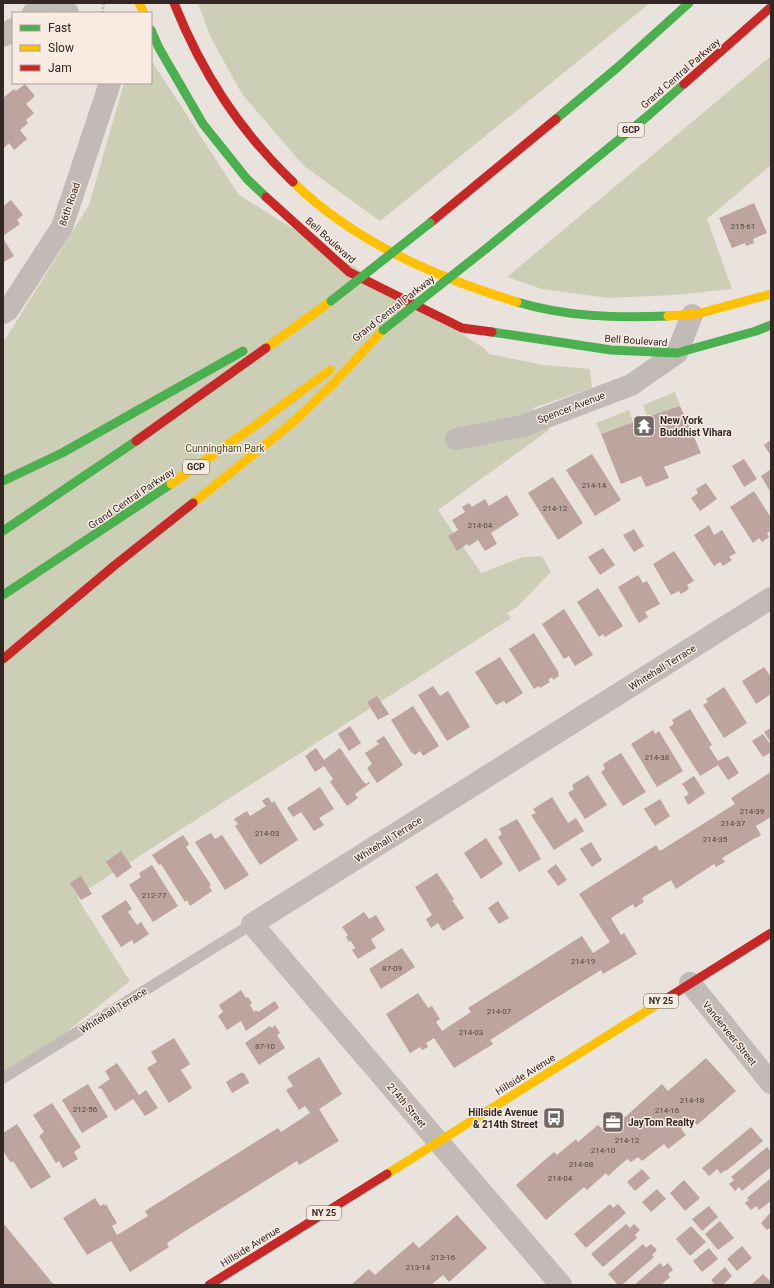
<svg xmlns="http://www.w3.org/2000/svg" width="774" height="1288" viewBox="0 0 774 1288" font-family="Roboto,sans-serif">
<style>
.green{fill:#cdceb6}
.building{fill:#bda49e}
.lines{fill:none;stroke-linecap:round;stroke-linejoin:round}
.path{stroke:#bbb2ae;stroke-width:2.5;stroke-dasharray:2 2;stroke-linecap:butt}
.lane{stroke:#c2bab6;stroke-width:11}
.street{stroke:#c2bab6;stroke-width:22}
.fast{stroke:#4caf50;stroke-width:9}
.slow{stroke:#ffc107;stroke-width:9}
.jam{stroke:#c62828;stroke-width:9}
.fast-bridge{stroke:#4caf50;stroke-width:9}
.labels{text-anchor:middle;stroke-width:3;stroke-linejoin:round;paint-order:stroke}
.number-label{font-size:8px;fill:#554643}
.shield{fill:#f8ebe2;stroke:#6d625e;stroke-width:1}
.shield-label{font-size:9px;font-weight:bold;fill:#322725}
.street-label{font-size:10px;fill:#322725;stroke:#f8ebe2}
.poi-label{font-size:10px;font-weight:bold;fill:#322725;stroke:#f8ebe2;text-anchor:start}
.park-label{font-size:10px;fill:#465029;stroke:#f8ebe2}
</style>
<rect width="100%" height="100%" fill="#eae2dc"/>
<g class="green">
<path d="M198,3H650L380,221L304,166L242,94L211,38Z"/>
<path d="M771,56V165L707,219L732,289L675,295L608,298L542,289L507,277Z"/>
<path d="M151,60L239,195L484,348L489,354L543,365L590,369L592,388L533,408L549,430L438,510L481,573L523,557L542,556L551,572L517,607L507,613L511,618L77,896L81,904L130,981L3,1083V340L6,338L89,205L124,83H151Z"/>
<path d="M675,392L680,406L647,417L643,405Z"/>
<path d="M629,410L633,422L601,434L596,423Z"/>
</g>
<g class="building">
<path d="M25,84L35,96L26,104L34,113L26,120L28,123L20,130L27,139L14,150L9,143L3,149V98L14,89L16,91Z"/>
<path d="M11,200L23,215L17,220L20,224L3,236V206Z"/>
<path d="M754,203L767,233L753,239L754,243L746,246L745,243L732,248L719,218Z"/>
<path d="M3,238L14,256L4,262L3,260Z"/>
<path d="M680,406L701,453L664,467L669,478L646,487L641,476L621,484L601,434L647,417Z"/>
<path d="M771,440V456L764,445Z"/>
<path d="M592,454L621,500L595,516L566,470Z"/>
<path d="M744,459L757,479L744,487L732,466Z"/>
<path d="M771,469V493L761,476Z"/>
<path d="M553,477L583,523L558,540L528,493Z"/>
<path d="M706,483L717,499L700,511L691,498L698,493L696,489Z"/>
<path d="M754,491L771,518V531L767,533L769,537L762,542L759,538L753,543L730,507Z"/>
<path d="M507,495L519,515L491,533L497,544L485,551L478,540L469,546L467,544L457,551L448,536L458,530L452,520L465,512L462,507L469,503L472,507L485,499L489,506Z"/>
<path d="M709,525L714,535L722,530L736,553L729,557L732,560L723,566L720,562L714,566L694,535Z"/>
<path d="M634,529L644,546L634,552L623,535Z"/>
<path d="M603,548L615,565L600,575L588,557Z"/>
<path d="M674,551L694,581L687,585L689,589L681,594L679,591L671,595L653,564Z"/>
<path d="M638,575L643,583L647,581L660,604L645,612L648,617L639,623L618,587Z"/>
<path d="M598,588L623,626L605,637L603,634L599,637L577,602Z"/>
<path d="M564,609L593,655L575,666L569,656L564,659L542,624Z"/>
<path d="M534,633L559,673L558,674L559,676L553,680L552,677L548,680L550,682L540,688L539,686L534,689L509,649Z"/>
<path d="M500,657L523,693L506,704L504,701L496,705L475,672Z"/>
<path d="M764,667L771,677V694L756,704L742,681Z"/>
<path d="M433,686L440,696L448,691L470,727L447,741L418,695Z"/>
<path d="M724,687L747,723L724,738L703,705L708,702L706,699Z"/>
<path d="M377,696L389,714L378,720L367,702Z"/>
<path d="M413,706L439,746L423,756L420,751L415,755L411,752L391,720Z"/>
<path d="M690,709L712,745L709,747L718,761L728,756L739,773L728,780L718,765L700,776L669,727L674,724L672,720Z"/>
<path d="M350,726L361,743L349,751L338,734Z"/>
<path d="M771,728V743L764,732Z"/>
<path d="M653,730L655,734L659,731L683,771L657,787L631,744Z"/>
<path d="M763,734L771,745V752L763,757L752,741Z"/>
<path d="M384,736L403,765L377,783L367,768L372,764L365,753L379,744L376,741Z"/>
<path d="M316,748L324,760L340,748L362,780L366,784L369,782L370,783L355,794L358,798L347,806L330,782L333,779L324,766L315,772L305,756Z"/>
<path d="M621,753L646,792L623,806L601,772L605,769L603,764Z"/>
<path d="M771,772V817L756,826L761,835L757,838V837L722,858L725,862L716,867L714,864L676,889L671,880L642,898L644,902L639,905L635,908L633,904L611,918L621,935L624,933L637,954L603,974L601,970L548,1003L490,1040L493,1044L454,1068L434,1038L426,1043L428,1047L422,1050L420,1047L410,1053L386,1014L418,993L428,1008L432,1006L440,1019L436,1022L442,1031L471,1012L468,1008L582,936L593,953L610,942L579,894L656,845L660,851L714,817L735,804L731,798Z"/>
<path d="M588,775L607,805L585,819L568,793L574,789L572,785Z"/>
<path d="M694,776L705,793L688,805L684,797L689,794L682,784Z"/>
<path d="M320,787L334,809L319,818L324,825L314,831L301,812L293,817L287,808Z"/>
<path d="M268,797L272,803L274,801L298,840L260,865L235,826L238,824L234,819L247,811L250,816L266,806L262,801Z"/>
<path d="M552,797L568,823L576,818L584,831L554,850L531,815L536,813L533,809Z"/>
<path d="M660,799L670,816L655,826L644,809Z"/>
<path d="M517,819L541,859L519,872L498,837L502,834L499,829Z"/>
<path d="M211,833L215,839L222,835L249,875L225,890L195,842Z"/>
<path d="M183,835L189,844L186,847L211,885L209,886L212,891L190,906L187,900L185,902L161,864L159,865L152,855Z"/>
<path d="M486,838L503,864L481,879L464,853Z"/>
<path d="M591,842L602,860L592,867L580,849Z"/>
<path d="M121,851L132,867L117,878L106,862Z"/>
<path d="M556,864L567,880L558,886L547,871Z"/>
<path d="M152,865L178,906L153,922L129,885L141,877L139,873Z"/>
<path d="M437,873L454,899L452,900L464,918L443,931L438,923L431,928L426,919L432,915L415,887Z"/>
<path d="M81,876L92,894L81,900L70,883Z"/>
<path d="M126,900L132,909L128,912L137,925L141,922L149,934L134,944L132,940L121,947L101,916Z"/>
<path d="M498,901L509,918L499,924L488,908Z"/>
<path d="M364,912L369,919L376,915L385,930L371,939L376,948L358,959L352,950L355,948L351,941L349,942L346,937L348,935L342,927Z"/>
<path d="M402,948L415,967L381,989L369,969Z"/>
<path d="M241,990L246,998L248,997L252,1003L250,1005L254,1012L256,1010L258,1012L275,1001L279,1008L246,1031L241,1021L227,1030L218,1016L223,1012L219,1005Z"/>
<path d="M275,1025L280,1033L277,1035L285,1048L259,1065L245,1043L270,1026L272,1028Z"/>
<path d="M174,1038L190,1064L181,1070L192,1088L169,1103L147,1068L157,1062L151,1052Z"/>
<path d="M319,1057L342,1094L319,1109L339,1141L299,1165L297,1161L182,1233L167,1243L169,1247L130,1272L111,1241L87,1255L63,1218L95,1198L100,1206L104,1204L105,1206L106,1204L111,1213L117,1223L112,1226L117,1235L148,1216L145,1211L278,1128L281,1132L310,1113L305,1106L299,1110L286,1090L293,1086L287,1077Z"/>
<path d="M706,1058L736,1091L697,1125L692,1119L681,1129L686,1135L668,1149L664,1144L642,1161L638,1157L631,1162L627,1159L608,1176L606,1173L587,1190L584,1187L546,1220L516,1185L554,1152L557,1155L576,1139L578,1142L598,1125L601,1128L619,1112L624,1118L662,1084L668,1091Z"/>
<path d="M117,1063L139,1095L146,1090L158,1108L145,1116L133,1099L115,1111L101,1088L99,1089L98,1087L110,1079L105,1071Z"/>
<path d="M242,1072L243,1074L244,1073L249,1082V1083L232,1093L226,1082Z"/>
<path d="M88,1084L108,1117L82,1133L62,1100Z"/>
<path d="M52,1103L81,1147L74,1152L78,1159L63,1168L59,1161L56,1163L39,1136L44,1132L33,1115Z"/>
<path d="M17,1124L51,1177L31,1189L13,1161L11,1163L3,1151V1133Z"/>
<path d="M751,1127L763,1141L726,1171L725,1170L721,1174L717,1169L709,1176L702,1168Z"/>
<path d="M767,1147L771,1152V1167L742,1191L739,1187L735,1191L729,1184L734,1180L731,1177Z"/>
<path d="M642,1169L650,1178L635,1191L627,1182Z"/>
<path d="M771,1178V1201L759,1210L756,1206L751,1210L745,1203L749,1200L747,1198Z"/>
<path d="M684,1180L700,1198L685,1211L670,1193Z"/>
<path d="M657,1189L666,1199L651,1212L642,1202Z"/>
<path d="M610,1204L613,1208L618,1204L626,1213L586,1248L574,1234Z"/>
<path d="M709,1206L718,1217L702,1231L692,1219Z"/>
<path d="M771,1212V1227L767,1230L761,1223Z"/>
<path d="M457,1215L487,1248L449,1282L443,1275L431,1285H351L369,1269L375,1275L413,1242L419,1248Z"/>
<path d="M720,1221L734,1238L718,1250L705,1234Z"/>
<path d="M3,1223L17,1240L54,1285H3Z"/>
<path d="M626,1224L630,1228L634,1224L640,1230L635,1235L637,1238L603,1267L591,1254Z"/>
<path d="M691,1226L706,1242L690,1256L676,1239Z"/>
<path d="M643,1244L646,1248L651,1244L657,1250L652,1255L654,1257L622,1285H618L608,1274Z"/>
<path d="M742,1246L752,1258L737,1271L727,1259Z"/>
<path d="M709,1248L718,1259L702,1272L693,1261Z"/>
<path d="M660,1263L663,1267L668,1263L673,1270L668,1274L670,1277L661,1285H634Z"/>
<path d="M725,1267L732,1276L723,1285H715L711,1280Z"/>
<path d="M763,1274L770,1281L771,1280V1285H751Z"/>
</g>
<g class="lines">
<path class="path" d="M102,13L104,3"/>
<path class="lane" d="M3,1078L252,924"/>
<g class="street">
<path d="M61,3L68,13"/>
<path d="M33,13L45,3"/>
<path d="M3,36L13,29"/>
<path d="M3,313L8,310L62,227L110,83"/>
<path d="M456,439L523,426L631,385L677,353L692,315"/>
<path d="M690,983L771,1083"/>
<path d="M561,1285L252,924L771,598"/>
</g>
<g class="fast">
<path d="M151,30L159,48L203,124L247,179L266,197"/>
<path d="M556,119L618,67L689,3"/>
<path d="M487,248L650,114L684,84"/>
<path d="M517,302C567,317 616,318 668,316"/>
<path d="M492,332L611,350L677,353L756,331L771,325"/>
<path d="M3,481L62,453L243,351"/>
<path d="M3,531L136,441"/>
<path d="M3,595L171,484"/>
</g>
<g class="slow">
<path d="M139,3L144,13"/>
<path d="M293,182C354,242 436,277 517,302"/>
<path d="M668,316L697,314L771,294"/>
<path d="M266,348L331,301"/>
<path d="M171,484L250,429L330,370"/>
<path d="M193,503L291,424L334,383L383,330"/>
<path d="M387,1174L661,1002"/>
</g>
<g class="jam">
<path d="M174,3C202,73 239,130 293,182"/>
<path d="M684,84L771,7"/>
<path d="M266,197L349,272L462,328L492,332"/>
<path d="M430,223L556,119"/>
<path d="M136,441L266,348"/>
<path d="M3,659L115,565L193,503"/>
<path d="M661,1002L771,933"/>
<path d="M209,1285L387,1174"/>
</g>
<g class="fast-bridge">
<path d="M331,301L430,223"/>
<path d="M383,330L487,248"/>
</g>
</g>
<defs>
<g id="temple-square" transform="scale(1.15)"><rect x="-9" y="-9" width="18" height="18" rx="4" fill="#726865" stroke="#f8ebe2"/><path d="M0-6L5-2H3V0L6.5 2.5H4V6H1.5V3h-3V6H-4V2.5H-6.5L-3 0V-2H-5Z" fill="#fff"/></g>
<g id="bus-square" transform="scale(1.15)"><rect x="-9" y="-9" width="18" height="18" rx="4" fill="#726865" stroke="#f8ebe2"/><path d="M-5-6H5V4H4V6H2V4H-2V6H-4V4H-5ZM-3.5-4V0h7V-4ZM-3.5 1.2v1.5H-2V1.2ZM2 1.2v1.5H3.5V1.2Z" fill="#fff"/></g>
<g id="office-square" transform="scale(1.15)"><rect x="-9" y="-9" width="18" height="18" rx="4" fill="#726865" stroke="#f8ebe2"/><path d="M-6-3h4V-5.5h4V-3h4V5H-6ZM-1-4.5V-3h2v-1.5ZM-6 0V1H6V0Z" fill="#fff"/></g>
</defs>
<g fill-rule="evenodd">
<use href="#temple-square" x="644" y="426"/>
<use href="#bus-square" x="554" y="1118"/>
<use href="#office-square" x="613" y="1122"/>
</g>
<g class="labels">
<g class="number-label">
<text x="743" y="229">215-61</text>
<text x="594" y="488">214-14</text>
<text x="555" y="511">214-12</text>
<text x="480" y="528">214-04</text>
<text x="657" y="760">214-38</text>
<text x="752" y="814">214-39</text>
<text x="733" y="826">214-37</text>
<text x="267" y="836">214-03</text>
<text x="715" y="842">214-35</text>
<text x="154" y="898">212-77</text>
<text x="583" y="964">214-19</text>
<text x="392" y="971">87-09</text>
<text x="499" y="1014">214-07</text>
<text x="471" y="1035">214-03</text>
<text x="265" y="1049">87-10</text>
<text x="692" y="1103">214-18</text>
<text x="85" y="1112">212-56</text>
<text x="667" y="1113">214-16</text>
<text x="627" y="1143">214-12</text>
<text x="603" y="1153">214-10</text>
<text x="581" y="1167">214-08</text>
<text x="560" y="1181">214-04</text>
<text x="443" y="1260">213-16</text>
<text x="418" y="1270">213-14</text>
</g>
<g class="shield">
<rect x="618" y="123" width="26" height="14" rx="3"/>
<rect x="183" y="460" width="26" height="14" rx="3"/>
<rect x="644" y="994" width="34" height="14" rx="3"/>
<rect x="307" y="1206" width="34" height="14" rx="3"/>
</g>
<g class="shield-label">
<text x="631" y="133">GCP</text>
<text x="196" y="470">GCP</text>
<text x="661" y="1004">NY 25</text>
<text x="324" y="1216">NY 25</text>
</g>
<g class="street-label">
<text transform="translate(680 73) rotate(-41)" y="4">Grand Central Parkway</text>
<text transform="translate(69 204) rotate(-71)" y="4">86th Road</text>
<text transform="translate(331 240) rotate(42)" y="4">Bell Boulevard</text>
<text transform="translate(393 308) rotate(-38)" y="4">Grand Central Parkway</text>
<text transform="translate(636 340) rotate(4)" y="4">Bell Boulevard</text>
<text transform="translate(571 407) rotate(-21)" y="4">Spencer Avenue</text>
<text transform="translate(131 498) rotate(-34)" y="4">Grand Central Parkway</text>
<text transform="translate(662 667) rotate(-32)" y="4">Whitehall Terrace</text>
<text transform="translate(388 839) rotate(-32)" y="4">Whitehall Terrace</text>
<text transform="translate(113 1010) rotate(-32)" y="4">Whitehall Terrace</text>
<text transform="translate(730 1033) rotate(51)" y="4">Vanderveer Street</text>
<text transform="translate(525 1074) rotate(-32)" y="4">Hillside Avenue</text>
<text transform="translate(407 1105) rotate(50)" y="4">214th Street</text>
<text transform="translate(250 1246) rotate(-32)" y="4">Hillside Avenue</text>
</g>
<g class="poi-label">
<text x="660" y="424">New York<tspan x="660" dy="12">Buddhist Vihara</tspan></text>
<text x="538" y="1116" text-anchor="end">Hillside Avenue<tspan x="538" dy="12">&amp; 214th Street</tspan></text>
<text x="628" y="1126">JayTom Realty</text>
</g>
<g class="park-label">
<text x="225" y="452">Cunningham Park</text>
</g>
</g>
<rect width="774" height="1288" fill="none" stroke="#322725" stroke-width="8"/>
<rect x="12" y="12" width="140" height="72" fill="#f8ebe2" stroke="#a99d96"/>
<rect x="20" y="25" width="20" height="6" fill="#4caf50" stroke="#a99d96"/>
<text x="48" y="32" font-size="12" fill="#322725">Fast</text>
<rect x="20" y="45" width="20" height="6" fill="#ffc107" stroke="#a99d96"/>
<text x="48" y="52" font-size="12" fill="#322725">Slow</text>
<rect x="20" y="65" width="20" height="6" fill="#c62828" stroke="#a99d96"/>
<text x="48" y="72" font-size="12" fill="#322725">Jam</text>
</svg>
